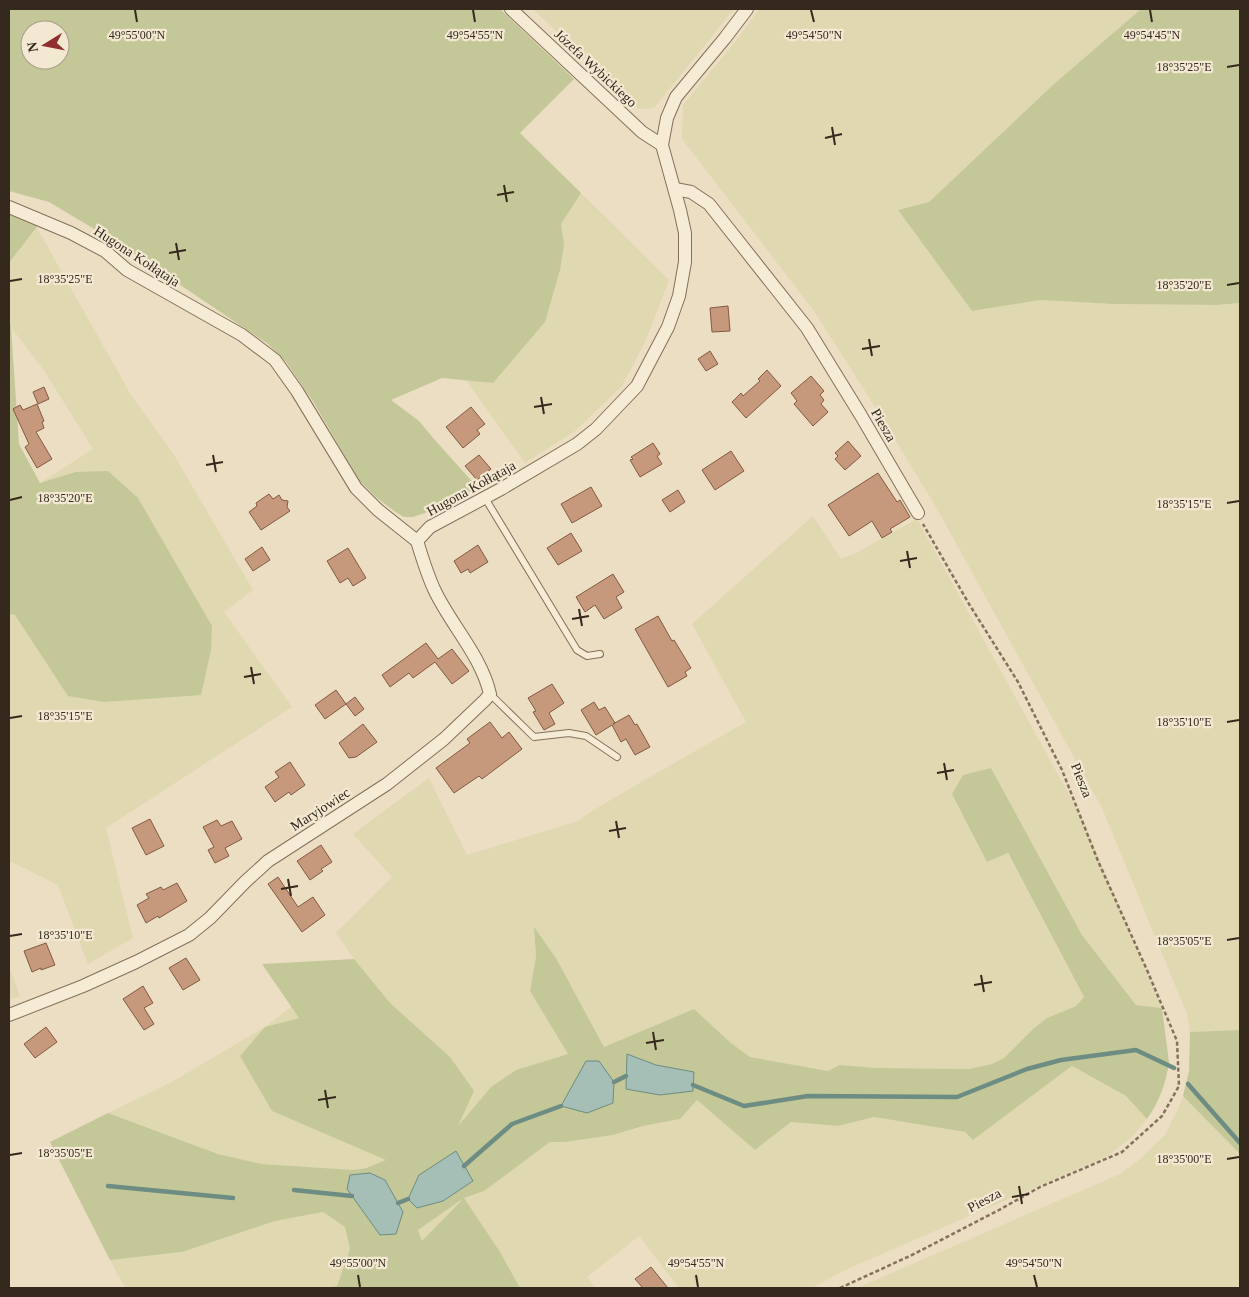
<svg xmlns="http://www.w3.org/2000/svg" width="1249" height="1297" viewBox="0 0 1249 1297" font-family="Georgia,serif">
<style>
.farmland{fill:#e0d8b1}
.green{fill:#c4c898;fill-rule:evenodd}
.water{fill:#a5beb6;stroke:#6d8c83}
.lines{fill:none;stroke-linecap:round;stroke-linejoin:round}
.stream{stroke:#6d8c83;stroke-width:4.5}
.building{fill:#c7997c;stroke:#825a43}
.lane-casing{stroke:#84705b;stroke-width:8}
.street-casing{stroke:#84705b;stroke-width:14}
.path{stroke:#84705b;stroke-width:2.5;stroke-dasharray:4 2.5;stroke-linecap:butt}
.lane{stroke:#f6ecd6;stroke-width:6}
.street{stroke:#f6ecd6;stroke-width:12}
.ticks{fill:none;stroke:#35291e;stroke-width:2}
.labels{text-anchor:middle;stroke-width:4.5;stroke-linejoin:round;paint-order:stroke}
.street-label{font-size:14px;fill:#35291e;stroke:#f3e9d2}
.ticks-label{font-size:12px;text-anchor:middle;fill:#35291e;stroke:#f3e9d2;stroke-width:4.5;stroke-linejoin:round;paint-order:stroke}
</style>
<rect width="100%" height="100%" fill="#ebdec3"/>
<g class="farmland">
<path d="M533,9H734L654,108L639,109Z"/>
<path d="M759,9H1141L1054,84L929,202L898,210L972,311L1040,300L1113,304L1217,305L1240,303V1030L1190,1032L1187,1014L1182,1002L1102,808L936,507L874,405L814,311L682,139L683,105L740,36Z"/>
<path d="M581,193L669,280L646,340L622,386L575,431L525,463L466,380L493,383L558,215Z"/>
<path d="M37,228L131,395L174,455L253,590L224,612L292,707L106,828L133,938L88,964L58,885L12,862L9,863V614H15L40,483L93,449L45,372L11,327L9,318V263Z"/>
<path d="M813,516L841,559L856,553L917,519L1082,818L1162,1008L1136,1005L1082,935L991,768L1007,853L1084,997L1076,1006L1047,1018L1033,1029L1004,1058L992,1064L969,1069L877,1068L840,1065L828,1071L750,1057L731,1043L694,1009L604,1047L556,958L534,928L536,957L530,991L568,1054L516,1070L491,1087L457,1128L379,1164L354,1170L262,1164L218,1154L108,1113L172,1082L265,1027L354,959L336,933L392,877L353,834L429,778L467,855L578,821L592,811L648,778L746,722L692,624Z"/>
<path d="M9,967L20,996L9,1000Z"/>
<path d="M1072,1066L1126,1096L1147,1119L1131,1138L1107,1156L843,1271L812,1288H679L639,1236L587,1277L596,1288H391L417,1230L464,1198L484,1191L550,1142H565L613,1135L643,1126L680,1119L697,1100L755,1150L791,1122L838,1126L874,1117L965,1132L973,1140Z"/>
<path d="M1183,1096L1240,1154V1288H857L1120,1174L1139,1160L1165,1135L1180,1105Z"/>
<path d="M323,1212L345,1227L350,1249L336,1288H125L110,1260L182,1252L275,1221Z"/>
</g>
<g class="green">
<path d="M9,9H500L574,79L520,133L581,193L561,224L564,245L560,270L545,322L493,383L442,378L391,400L419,421L434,439L478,488L425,513L413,517H404L394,511L376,497L359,480L314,403L286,362L268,344L121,245L49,202L9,191ZM30,30H60V60H30Z"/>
<path d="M1141,9H1240V303L1217,305L1113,304L1040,300L972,311L898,210L929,202L1054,84Z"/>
<path d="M9,214L40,223L9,263Z"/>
<path d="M9,318L11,327L19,444L40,483L76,472L108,471L138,498L212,626L211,650L201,695L104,702L68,696L15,615L9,614Z"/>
<path d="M991,768L1082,935L1136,1005L1162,1008L1169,1062C1166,1084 1159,1102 1147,1119L1126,1096L1072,1066L973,1140L965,1132L874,1117L838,1126L791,1122L755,1150L697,1100L680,1119L643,1126L613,1135L565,1142H550L484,1191L464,1198L500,1252L520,1288H325L337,1286L350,1249L345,1227L323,1212L275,1221L182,1252L110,1260L50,1142L108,1113L218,1154L262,1164L354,1170L366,1168L386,1160L272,1111L240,1056L265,1027L299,1018L262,964L354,959L390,1003L450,1057L474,1091L458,1126L491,1087L516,1070L568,1054L530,991L536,957L534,927L556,958L604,1047L694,1009L731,1043L750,1057L828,1071L840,1065L877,1068L969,1069L992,1064L1004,1058L1033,1029L1047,1018L1076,1006L1084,997L1008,853L987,862L952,794L963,775ZM461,1200V1201L422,1241L418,1230Z"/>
<path d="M1240,1030V1154L1183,1096L1189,1071L1190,1032Z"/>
</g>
<g class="water">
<path d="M627,1054L656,1065L694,1072L693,1091L660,1095L626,1089Z"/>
<path d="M586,1061H599L614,1082L613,1103L587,1113L561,1106Z"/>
<path d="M456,1151L473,1181L443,1201L417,1208L408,1199L419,1175Z"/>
<path d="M370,1173L385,1180L403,1212L396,1234L380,1235L347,1189L350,1175Z"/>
</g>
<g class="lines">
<g class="stream">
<path d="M614,1082L626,1076"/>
<path d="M1188,1084L1240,1143"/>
<path d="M693,1085L744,1106L808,1096L957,1097L1027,1069L1061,1060L1136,1050L1174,1068"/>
<path d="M464,1166L512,1124L561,1106"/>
<path d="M108,1186L233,1198"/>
<path d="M294,1190L352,1196"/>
<path d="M398,1203L408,1199"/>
</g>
</g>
<g class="building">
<path d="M728,306L730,331L712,332L710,308Z"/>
<path d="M710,351L718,364L706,371L698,359Z"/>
<path d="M767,370L781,386L746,418L732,402L741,393L743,396L760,381L758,379Z"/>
<path d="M811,376L824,391L820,395L824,400L821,404L828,412L813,426L794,404L797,401L791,393Z"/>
<path d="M44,387L49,399L38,404L33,392Z"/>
<path d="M37,404L44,421L42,422L44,428L36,432L52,459L37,468L25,447L29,444L13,409L20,405L23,410Z"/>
<path d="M471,407L485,424L477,430L480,434L463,448L446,427Z"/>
<path d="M848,441L861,456L845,470L835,459L838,456L835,453Z"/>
<path d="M653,443L660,454L657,456L662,464L640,477L630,460L633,459L631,457Z"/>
<path d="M731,451L744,471L715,490L702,470Z"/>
<path d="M479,455L491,469L477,480L465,466Z"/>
<path d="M878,473L897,502L900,500L910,517L890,529L892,532L882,538L872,521L849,536L828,505Z"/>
<path d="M591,487L602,506L572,523L561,504Z"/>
<path d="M678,490L685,502L670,512L662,500Z"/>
<path d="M269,494L273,499L279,495L282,500L288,501L287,507L290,511L261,530L249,512L257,506L256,503Z"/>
<path d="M571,533L582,551L558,565L547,548Z"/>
<path d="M478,545L488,562L470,573L468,569L461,573L454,561Z"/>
<path d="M262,547L270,560L253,571L245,559Z"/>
<path d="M348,548L366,578L353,586L348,578L340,583L327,561Z"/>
<path d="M613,574L624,592L616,597L622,608L604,619L595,605L585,612L576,597Z"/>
<path d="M658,616L672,641L674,640L691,668L685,672L687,676L668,687L635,629Z"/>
<path d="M426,643L438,659L452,649L469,671L452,684L435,662L413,678L409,673L390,687L382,675Z"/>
<path d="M552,684L564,703L549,713L555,724L544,730L533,712L536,711L528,698Z"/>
<path d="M336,690L346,704L325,719L315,705Z"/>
<path d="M355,697L364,709L355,716L346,704Z"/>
<path d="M594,702L599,710L605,707L615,723L613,724L629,715L635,725L637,724L650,747L635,755L626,739L621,742L612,725L596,735L581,710Z"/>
<path d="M490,722L502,738L509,732L522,749L482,779L479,776L454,793L436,768L470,743L467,739Z"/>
<path d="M363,724L377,742L356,757L349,758L339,743Z"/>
<path d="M290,762L305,785L291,795L289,792L275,802L265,787L279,777L275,772Z"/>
<path d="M150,819L164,846L146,855L132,828Z"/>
<path d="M217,820L221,826L232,821L242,839L225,848L229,856L215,863L208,850L214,847L203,827Z"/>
<path d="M321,845L332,862L321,869L323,871L310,880L297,861Z"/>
<path d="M278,877L298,907L313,897L325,915L302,932L268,884Z"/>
<path d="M177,883L187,901L159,918L158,916L146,923L137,905L149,898L146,894L161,887L163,890Z"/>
<path d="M46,943L55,965L41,970V968L32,972L24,951Z"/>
<path d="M186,958L200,980L183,990L169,968Z"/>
<path d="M143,986L153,1003L144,1008L154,1024L144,1030L123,999Z"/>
<path d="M46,1027L57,1042L35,1058L24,1044Z"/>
<path d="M651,1267L668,1288H643L635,1279Z"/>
</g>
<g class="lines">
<g class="lane-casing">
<g id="lane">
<path d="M485,498L577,650L587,656L600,654"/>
<path d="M490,694L534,737L569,733L586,736L617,757"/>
</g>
</g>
<g class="street-casing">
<g id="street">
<path d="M511,9L642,132L662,145"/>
<path d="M675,189L691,192L709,204L807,328L860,414L918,513"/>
<path d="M9,207L71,233L105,251L127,270L242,335L275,360L297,391L356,488L378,510L417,541"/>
<path d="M417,541L430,527L501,489L577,444L596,429L637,386L668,327L679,296L685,262V233L680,210L662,145L667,118L676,97L725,38L747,9"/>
<path d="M9,1015L83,986L136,962L189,935L210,918L245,882L268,861L387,784L444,739L485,700L490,694C481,655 450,624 434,589C427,574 422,557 417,541"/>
</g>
</g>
<path class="path" d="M840,1288L912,1255L999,1210L1040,1187L1122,1152L1162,1116L1179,1086L1177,1041L1147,970L1098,861L1062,770L1018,682L969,604L923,524"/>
<use href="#lane" class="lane"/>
<use href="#street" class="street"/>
</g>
<path class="ticks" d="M135,10L137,22M473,10L475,22M811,10L814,22M1150,10L1152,22M1227,67L1239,65M832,127L835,145M825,138L842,134M504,185L507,202M497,195L514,192M176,243L179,260M169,253L186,250M10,281L22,279M1227,285L1239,283M869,339L872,356M862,349L880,346M541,397L544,414M534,407L552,404M213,455L216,472M206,465L223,462M10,500L22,497M1227,503L1239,501M907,551L910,568M900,561L917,558M579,609L582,626M572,619L589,616M251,667L254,684M244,677L261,674M10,718L22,716M1227,722L1239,720M944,763L947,780M937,773L954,770M616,821L619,838M609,831L626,828M288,879L291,896M281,889L298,886M10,936L22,934M1227,940L1239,938M981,975L984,992M974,985L992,982M653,1032L656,1050M646,1043L664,1040M325,1090L328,1108M318,1100L336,1097M10,1155L22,1153M1227,1159L1239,1157M1019,1186L1022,1204M1012,1197L1029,1194M358,1275L360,1287M696,1275L698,1287M1034,1275L1037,1287"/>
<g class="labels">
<g class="street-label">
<text transform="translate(596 68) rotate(43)" y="5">Józefa Wybickiego</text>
<text transform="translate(137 256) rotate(33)" y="5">Hugona Kołłątaja</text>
<text transform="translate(884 425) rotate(60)" y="5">Piesza</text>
<text transform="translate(471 488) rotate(-29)" y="5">Hugona Kołłątaja</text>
<text transform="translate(1082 780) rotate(68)" y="5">Piesza</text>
<text transform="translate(320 809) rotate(-33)" y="5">Maryjowiec</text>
<text transform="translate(984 1200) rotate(-28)" y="5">Piesza</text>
</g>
</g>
<g class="ticks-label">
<text x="137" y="39">49°55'00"N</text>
<text x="475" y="39">49°54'55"N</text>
<text x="814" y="39">49°54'50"N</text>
<text x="1152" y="39">49°54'45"N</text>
<text x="1184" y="71">18°35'25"E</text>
<text x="65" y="283">18°35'25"E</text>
<text x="1184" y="289">18°35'20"E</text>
<text x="65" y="502">18°35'20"E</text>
<text x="1184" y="508">18°35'15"E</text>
<text x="65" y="720">18°35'15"E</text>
<text x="1184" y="726">18°35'10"E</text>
<text x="65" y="939">18°35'10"E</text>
<text x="1184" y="945">18°35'05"E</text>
<text x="65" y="1157">18°35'05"E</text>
<text x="1184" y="1163">18°35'00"E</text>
<text x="358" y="1267">49°55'00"N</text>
<text x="696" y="1267">49°54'55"N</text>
<text x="1034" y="1267">49°54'50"N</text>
</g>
<rect width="1249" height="1297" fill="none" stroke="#35291e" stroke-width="20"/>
<g transform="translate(45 45) rotate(260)"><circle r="24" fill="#f3e9d2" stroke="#a79c8a"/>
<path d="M0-4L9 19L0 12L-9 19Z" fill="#8f2f32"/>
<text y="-8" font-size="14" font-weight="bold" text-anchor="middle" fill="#35291e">N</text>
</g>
</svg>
